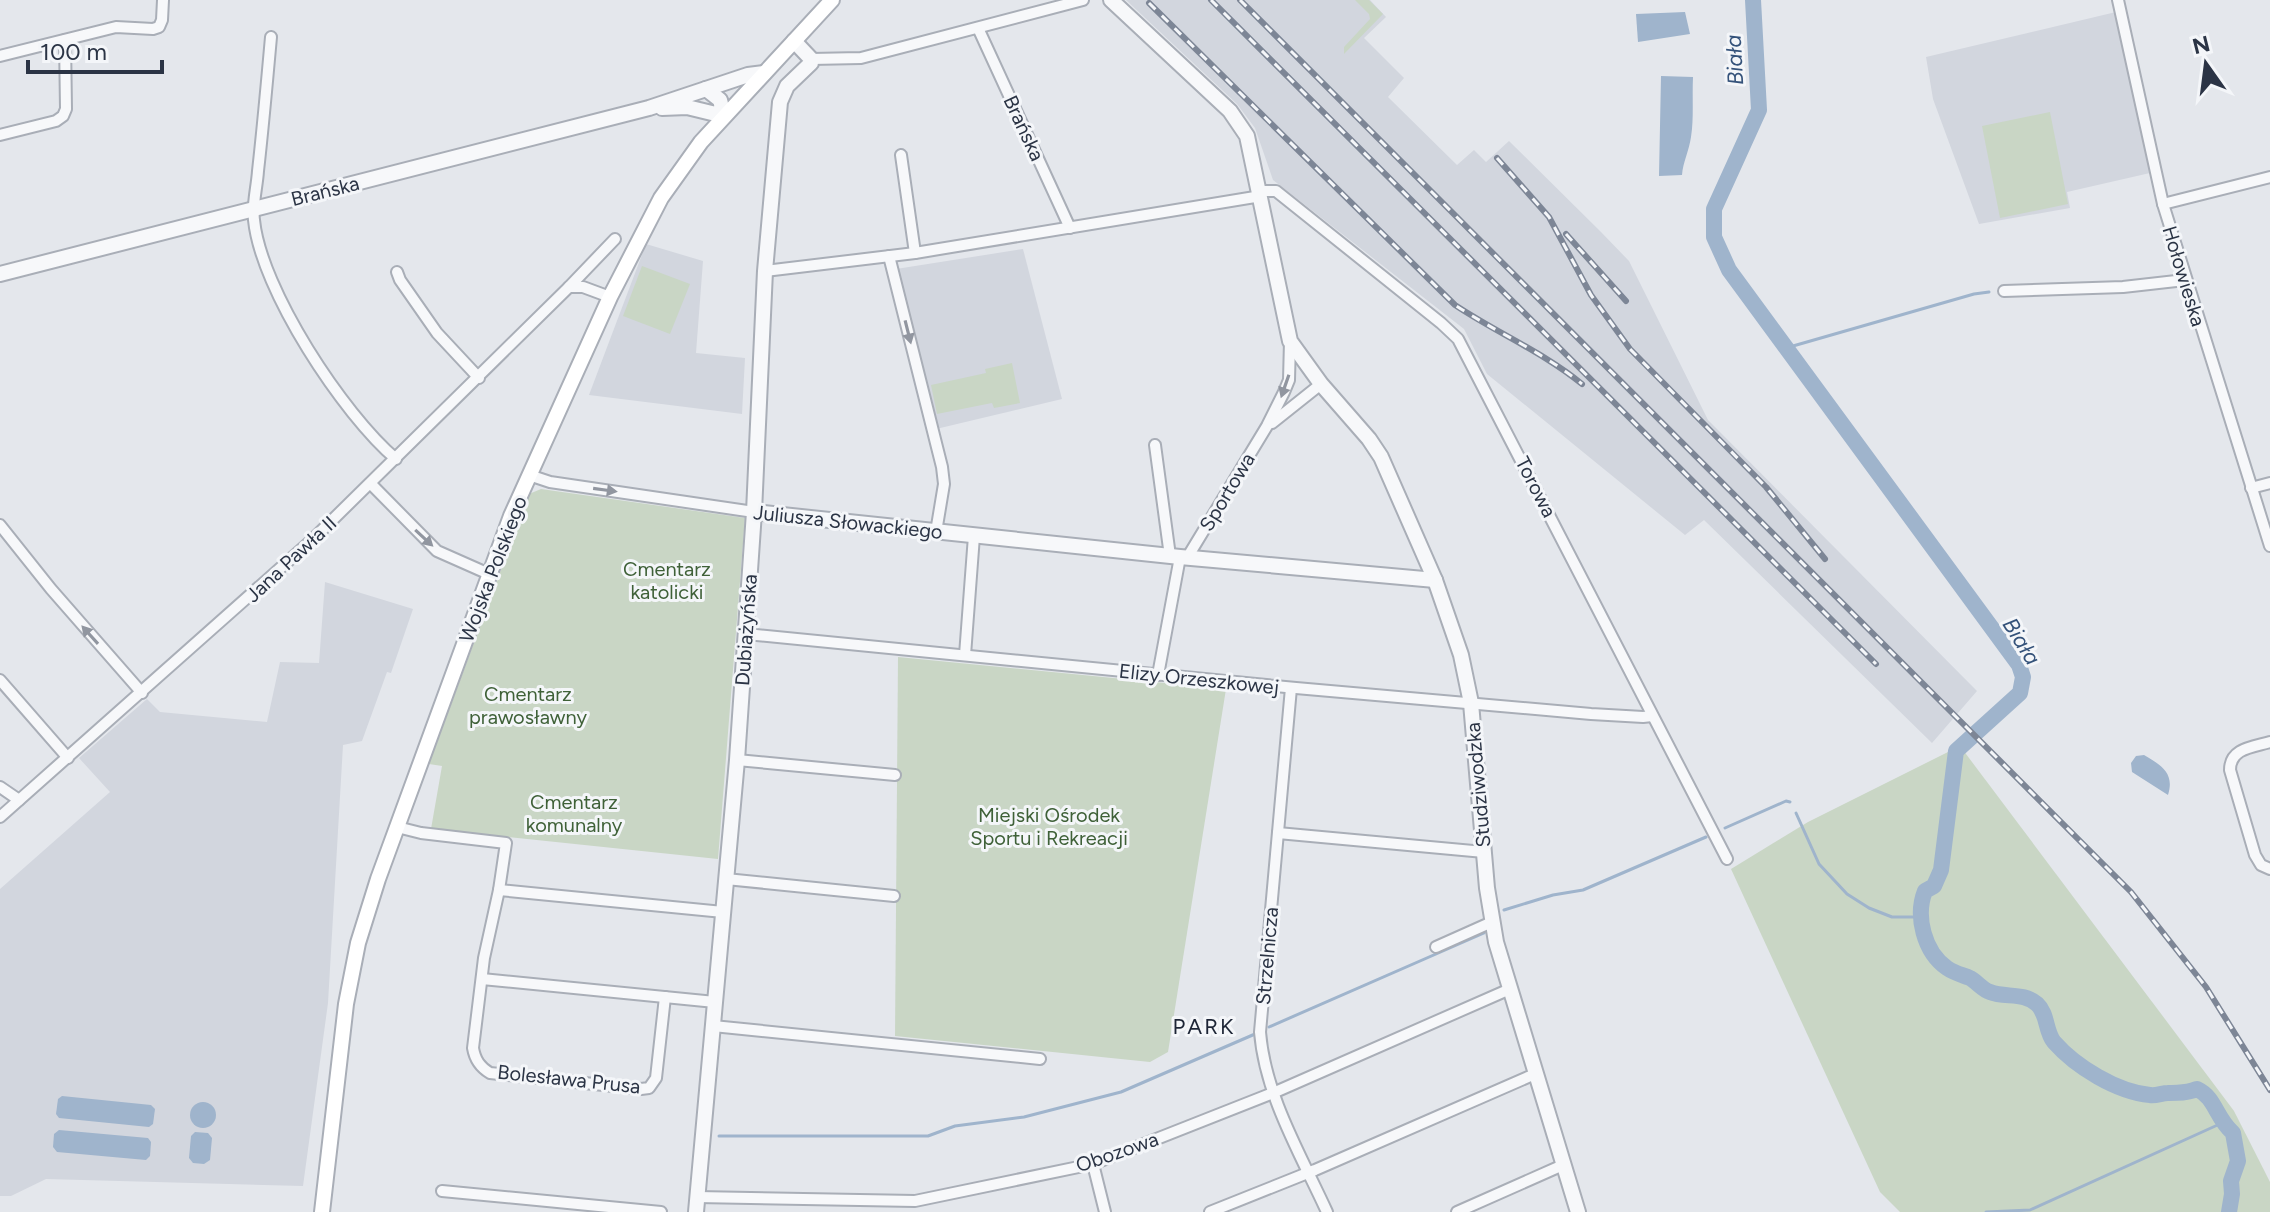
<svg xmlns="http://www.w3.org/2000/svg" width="2270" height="1212" viewBox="0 0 2270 1212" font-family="Figtree,sans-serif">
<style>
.built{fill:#d2d6de}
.green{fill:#c9d6c5}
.water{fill:#9fb4cc}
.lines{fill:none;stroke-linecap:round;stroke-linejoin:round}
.stream{stroke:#9fb4cc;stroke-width:3}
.river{stroke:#9fb4cc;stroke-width:16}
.minor-casing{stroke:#a9aeb7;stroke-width:14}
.tertiary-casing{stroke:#a9aeb7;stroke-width:18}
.secondary-casing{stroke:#a9aeb7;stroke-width:18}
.minor{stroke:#f7f8fa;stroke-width:10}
.tertiary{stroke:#f7f8fa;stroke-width:14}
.secondary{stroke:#fff;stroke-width:14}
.rail-casing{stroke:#7d8696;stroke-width:6}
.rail{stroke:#f4f6f9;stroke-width:3;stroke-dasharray:9;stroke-linecap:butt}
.oneway{fill:#9196a0}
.labels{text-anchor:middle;stroke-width:6;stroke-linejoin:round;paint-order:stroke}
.street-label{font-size:20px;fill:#2b3445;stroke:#f4f6f9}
.park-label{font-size:20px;fill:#3f6138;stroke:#f4f6f9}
.water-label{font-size:22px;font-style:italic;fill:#34527a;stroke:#f4f6f9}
.neighbourhood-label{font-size:22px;letter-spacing:2px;fill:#1d2536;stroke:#f4f6f9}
</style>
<rect width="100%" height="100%" fill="#e4e7ec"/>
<g class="built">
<path d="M1126,0H1370L1386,17L1364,38L1404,78L1388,97L1457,165L1474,150L1486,162L1509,141L1601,232L1629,261L1708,420L1977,691L1932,743L1704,520L1685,535L1487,374L1464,329L1273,180L1255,128L1237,104Z"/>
<path d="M2116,12L2150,173L2067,192L2070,208L1979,224L1933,99L1926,57Z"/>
<path d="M646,244L703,261L696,353L745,358L742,414L589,395Z"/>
<path d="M1023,249L1062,399L936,429L896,269Z"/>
<path d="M325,582L413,609L391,673L387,672L362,741L343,745L328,1003L303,1186L46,1179L11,1196H0V889L110,792L79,758L147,699L160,712L267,722L280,662L319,663Z"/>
</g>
<g class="green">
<path d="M1355,0H1369L1383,14L1344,54V47L1370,19L1369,14Z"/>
<path d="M2050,112L2068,204L2000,218L1982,126Z"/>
<path d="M642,266L690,284L670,334L623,316Z"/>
<path d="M1012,363L1020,403L994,408L992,403L937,414L931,385L986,373L985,369Z"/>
<path d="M541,489L745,518L718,859L431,829L442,766L429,764L529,494Z"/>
<path d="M898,657L1226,689L1168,1052L1150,1062L895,1036Z"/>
<path d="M1960,746L2234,1111L2270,1182V1212H1900L1880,1192L1731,869L1808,822Z"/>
</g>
<g class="water">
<path d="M1685,12L1690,34L1638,42L1636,14Z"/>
<path d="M1661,76L1693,77C1692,97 1694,118 1691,137C1689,151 1683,162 1682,175L1659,176Z"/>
<path d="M2144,755C2161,765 2175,773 2168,795L2132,772L2131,763L2136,756Z"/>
<path d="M62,1096L151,1105L155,1109L153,1124L149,1127L59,1118L56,1114L58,1099Z"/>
<circle cx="203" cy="1115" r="13"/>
<path d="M59,1130L148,1138L151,1142L150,1156L146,1160L57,1152L53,1147L54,1134Z"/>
<path d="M195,1132L208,1133L212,1138L210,1160L204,1164L193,1163L189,1158L191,1136Z"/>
</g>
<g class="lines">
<g class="stream">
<path d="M1786,348L1974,294L1989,292"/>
<path d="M1796,813L1819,864L1847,894L1869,908L1892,917H1920"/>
<path d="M1725,828L1786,801L1790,802"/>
<path d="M1504,910L1553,895L1583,890L1706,837"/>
<path d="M1269,1027L1484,933"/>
<path d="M719,1136H928L955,1126L1024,1117L1121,1092L1255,1034"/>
<path d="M1986,1212L2030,1210L2222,1123"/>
</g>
<path class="river" d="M1753,0L1759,110L1714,209V237L1729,270L2019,665L2023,677L2020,693L1956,751L1941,870L1934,886L1925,891C1915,916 1924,952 1947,968C1954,973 1963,975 1970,978C1977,982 1983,990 1990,992C2005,998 2024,992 2037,1004C2048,1014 2045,1031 2054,1042C2076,1067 2117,1092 2150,1095C2156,1096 2162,1093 2168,1093C2180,1092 2185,1094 2197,1089C2216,1098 2215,1117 2233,1133L2238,1161L2231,1181L2232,1194L2229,1212"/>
<g class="minor-casing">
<g id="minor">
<path d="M2118,0L2163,204L2270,546"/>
<path d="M978,28L1070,228"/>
<path d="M271,37C267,82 263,127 258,171C257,187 252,205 254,220C261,290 343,414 396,459"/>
<path d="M0,56L116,27L153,29L159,27L162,20L163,0"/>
<path d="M811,59L861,58L1083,0"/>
<path d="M0,135L56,121L63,116L66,109L65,40"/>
<path d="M901,155L915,253"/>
<path d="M1260,191H1276L1441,323L1458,339L1727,859"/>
<path d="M2163,204L2270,177"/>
<path d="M889,256L942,467L944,484L936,532"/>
<path d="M765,271L915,253L1261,196"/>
<path d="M397,272L400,280L437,333L479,378"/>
<path d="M569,287H583L610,297"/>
<path d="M2004,291L2123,287L2185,280"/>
<path d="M1272,423L1321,384"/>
<path d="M1155,445L1170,556"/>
<path d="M529,475L550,482L754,512"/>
<path d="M371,484L437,551L489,574"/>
<path d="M2251,488L2270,483"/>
<path d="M0,525L51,589L142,693"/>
<path d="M1187,558L1267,426L1284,392L1289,380L1290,341"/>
<path d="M746,634L1296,688L1591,714L1643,717L1652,716"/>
<path d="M965,655L974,536"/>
<path d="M1158,675L1180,557"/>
<path d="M0,680L68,758"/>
<path d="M1291,688L1260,1032C1265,1095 1301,1155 1327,1212"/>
<path d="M2270,742C2253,747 2230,748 2230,770L2255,855L2261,865L2270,869"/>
<path d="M737,760L895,775"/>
<path d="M0,787L19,800"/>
<path d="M0,817L312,540L569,287L615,239"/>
<path d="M397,827L421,833L506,843L499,890L723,912"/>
<path d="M1278,833L1484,852"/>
<path d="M726,879L894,896"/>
<path d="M499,890L484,958L473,1048C475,1060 480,1067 490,1073L641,1089L649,1088L656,1078L665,997"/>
<path d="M1436,947L1492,922"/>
<path d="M482,979L715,1002"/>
<path d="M713,1026L1040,1059"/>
<path d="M1093,1164L1105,1212"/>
<path d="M442,1191L661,1212"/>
<path d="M697,1197L915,1201L1093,1164L1273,1093L1510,989"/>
<path d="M1210,1212L1315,1170L1535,1074"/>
<path d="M1457,1212L1563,1165"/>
</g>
</g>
<g class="tertiary-casing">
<g id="tertiary">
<path d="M1111,0L1230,111L1247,136L1290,341L1321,384L1369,439L1381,457L1435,580L1461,655L1471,703L1487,888L1496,942L1578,1212"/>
<path d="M662,108L687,107L724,116L720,100L706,89"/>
<path d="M0,274L649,108L748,75L764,73"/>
<path d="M754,512L1180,557L1435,580"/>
<path d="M696,1212L737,760L754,512L765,271L780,102L787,86L811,63V59L794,41"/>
</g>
</g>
<g class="secondary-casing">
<path id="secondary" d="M322,1212L346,1004L358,943L378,879L511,516L610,297L661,198L701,142L832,0"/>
</g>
<use href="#minor" class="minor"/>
<use href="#tertiary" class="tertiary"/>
<use href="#secondary" class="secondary"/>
<g class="rail-casing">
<g id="rail">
<path d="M1211,0L1876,664"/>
<path d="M1240,0L2131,892L2206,987L2270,1090"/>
<path d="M1149,3L1455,305C1497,333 1543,352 1582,384"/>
<path d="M1497,158L1549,217L1591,295L1630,349L1766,487L1825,559"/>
<path d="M1566,234L1626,301"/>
</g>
</g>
<use href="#rail" class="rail"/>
</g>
<defs><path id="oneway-solid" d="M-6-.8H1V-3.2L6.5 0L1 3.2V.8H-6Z" transform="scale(2)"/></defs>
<g class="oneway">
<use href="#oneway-solid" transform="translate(908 332) rotate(76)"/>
<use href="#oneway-solid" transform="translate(1285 386) rotate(109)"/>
<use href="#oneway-solid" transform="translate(605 490) rotate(8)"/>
<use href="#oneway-solid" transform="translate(424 538) rotate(43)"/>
<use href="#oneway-solid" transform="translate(90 635) rotate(-132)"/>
</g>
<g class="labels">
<g class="street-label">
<text transform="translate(1024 128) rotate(65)" y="7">Brańska</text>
<text transform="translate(325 191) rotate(-14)" y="7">Brańska</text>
<text transform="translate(2184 276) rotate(73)" y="7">Hołowieska</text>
<text transform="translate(1536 487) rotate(63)" y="7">Torowa</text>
<text transform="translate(1227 492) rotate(-59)" y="7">Sportowa</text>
<text transform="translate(848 522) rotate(6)" y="7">Juliusza Słowackiego</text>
<text transform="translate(291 559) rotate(-43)" y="7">Jana Pawła II</text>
<text transform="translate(493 569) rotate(-69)" y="7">Wojska Polskiego</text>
<text transform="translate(746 630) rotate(-86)" y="7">Dubiażyńska</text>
<text transform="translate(1199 679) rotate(6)" y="7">Elizy Orzeszkowej</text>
<text transform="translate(1478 785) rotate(-95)" y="7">Studziwodzka</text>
<text transform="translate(1267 956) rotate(-85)" y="7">Strzelnicza</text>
<text transform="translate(569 1079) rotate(6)" y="7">Bolesława Prusa</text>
<text transform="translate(1117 1152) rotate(-19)" y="7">Obozowa</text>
</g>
<g class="park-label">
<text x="667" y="576">Cmentarz<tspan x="667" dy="23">katolicki</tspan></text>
<text x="528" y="701">Cmentarz<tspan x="528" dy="23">prawosławny</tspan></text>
<text x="574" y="809">Cmentarz<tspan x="574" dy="23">komunalny</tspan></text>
<text x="1049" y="822">Miejski Ośrodek<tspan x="1049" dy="23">Sportu i Rekreacji</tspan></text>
</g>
<g class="water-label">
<text transform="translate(1734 60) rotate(-93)" y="8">Biała</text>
<text transform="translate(2022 641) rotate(58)" y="8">Biała</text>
</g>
<g class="neighbourhood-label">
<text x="1204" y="1034">PARK</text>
</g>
</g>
<g transform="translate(2206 64) rotate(346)" stroke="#f4f6f9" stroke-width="6" paint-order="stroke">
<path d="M0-6L14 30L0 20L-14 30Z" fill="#2b3445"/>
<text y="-12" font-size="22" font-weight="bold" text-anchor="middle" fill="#2b3445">N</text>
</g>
<path d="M28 60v12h134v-12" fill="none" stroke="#2b3445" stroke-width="4"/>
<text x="40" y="60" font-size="24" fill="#2b3445" stroke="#f4f6f9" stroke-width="6" paint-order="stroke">100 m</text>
</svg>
